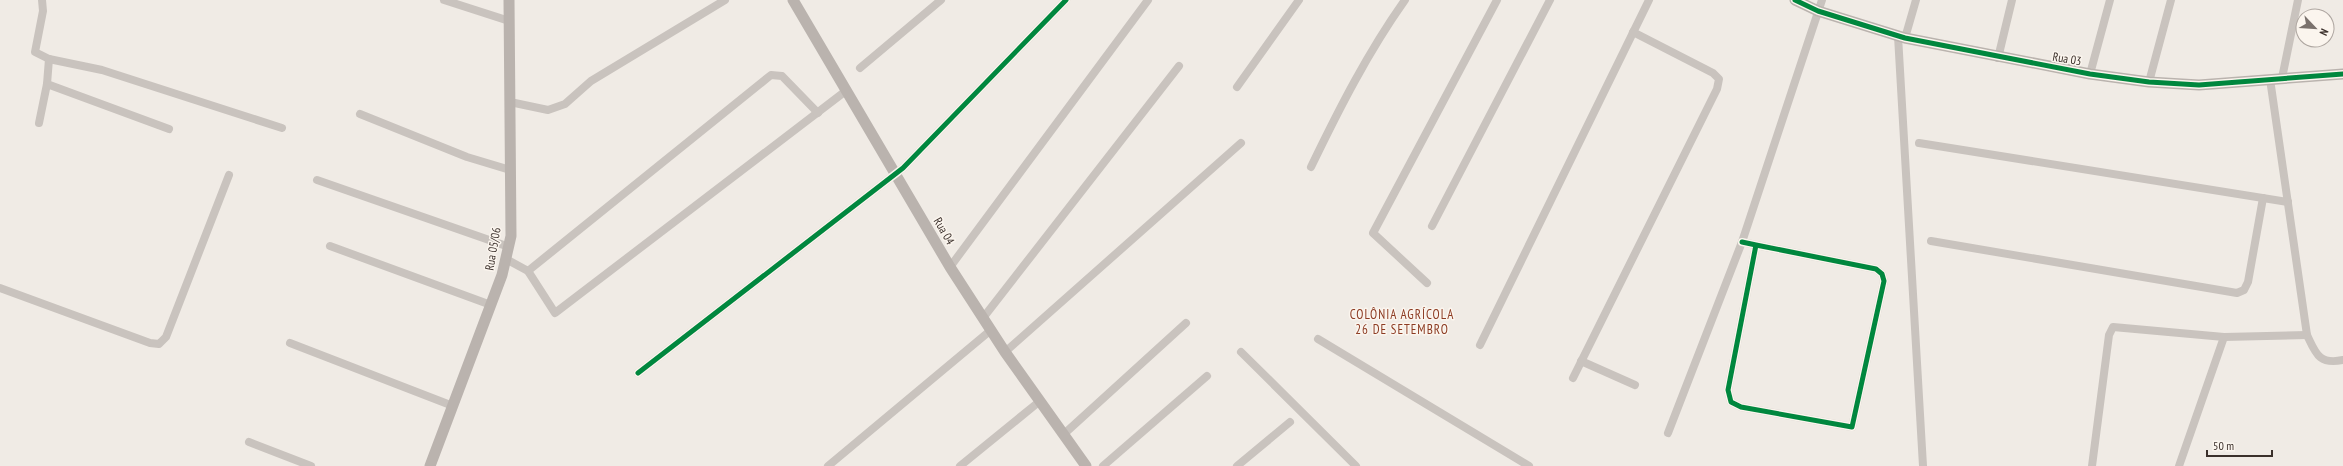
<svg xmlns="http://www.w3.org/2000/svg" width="2343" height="466" viewBox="0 0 2343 466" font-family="'PT Sans Narrow',sans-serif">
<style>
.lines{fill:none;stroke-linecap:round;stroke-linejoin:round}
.street{stroke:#c9c3be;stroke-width:8}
.secondary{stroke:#bab3ae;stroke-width:11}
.cycleway-casing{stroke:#fbf5ee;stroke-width:8}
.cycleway{stroke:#00873e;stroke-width:5}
.labels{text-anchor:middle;stroke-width:3;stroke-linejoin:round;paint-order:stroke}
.street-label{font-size:12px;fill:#3b302b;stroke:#fbf5ee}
.neighbourhood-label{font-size:13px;letter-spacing:1px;fill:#8c3b22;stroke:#fbf5ee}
</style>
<rect width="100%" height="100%" fill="#f0ebe5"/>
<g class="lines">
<g class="street">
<path d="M42,0L43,11L35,52L49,59L102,70L282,128"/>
<path d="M444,0L509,21"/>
<path d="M1898,36L1923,466"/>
<path d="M1905,38L1916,0"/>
<path d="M1998,58L2012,0"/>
<path d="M860,68L941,0"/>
<path d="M2090,74L2110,0"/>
<path d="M2282,78L2298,0"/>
<path d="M2270,79L2307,335C2316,354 2319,365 2343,360"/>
<path d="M2149,82L2171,0"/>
<path d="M47,84L169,129"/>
<path d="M1237,87L1299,0"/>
<path d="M510,102L548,110L565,104L591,81L725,0"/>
<path d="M360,114L467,157L510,170"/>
<path d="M39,123L47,84L49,59"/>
<path d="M1919,143L2288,202"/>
<path d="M1311,167C1339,109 1368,52 1405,0"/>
<path d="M317,180L509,247"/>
<path d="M1432,226L1550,0"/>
<path d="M1931,241L2237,293L2244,290L2248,282L2263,198"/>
<path d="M1742,242L1756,245L1876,269L1882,274L1884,281L1852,427L1741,407L1731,402L1728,390L1756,245"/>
<path d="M330,246L491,305"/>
<path d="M506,259L528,271L555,313L847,90"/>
<path d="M950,267L1148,0"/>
<path d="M528,271L771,75L782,76L818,113"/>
<path d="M1427,283L1373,233L1497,0"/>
<path d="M0,288L150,343L159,344L166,337L229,175"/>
<path d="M983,318L1179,66"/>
<path d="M1318,339L1529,466"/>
<path d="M290,343L453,406"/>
<path d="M1480,345L1649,0"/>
<path d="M1005,352L1241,143"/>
<path d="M1241,352L1356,466"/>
<path d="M1581,361L1635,385"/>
<path d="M638,373L903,168L1066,0"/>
<path d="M1573,378L1717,89L1719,79L1713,73L1633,32"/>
<path d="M1668,433L1742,242L1822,0"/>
<path d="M1064,434L1186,323"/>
<path d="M249,442L311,466"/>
<path d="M828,466L991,330"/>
<path d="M960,466L1040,401"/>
<path d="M1103,466L1207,376"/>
<path d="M1237,466L1290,422"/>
<path d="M2092,466L2109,335L2113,327L2224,337L2307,335"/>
<path d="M2179,466L2224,337"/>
</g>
<g class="secondary">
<path d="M793,0L950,267L1005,352L1086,466"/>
<path d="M1795,0L1818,11L1905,38L2090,74L2149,82L2199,85L2343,74"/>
<path d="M430,466L502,275L511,236L509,0"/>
</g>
<g class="cycleway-casing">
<g id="cycleway">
<path d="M1795,0L1818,11L1905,38L2090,74L2149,82L2199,85L2343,74"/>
<path d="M1742,242L1756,245L1876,269L1882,274L1884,281L1852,427L1741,407L1731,402L1728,390L1756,245"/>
<path d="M638,373L903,168L1066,0"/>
</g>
</g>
<use href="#cycleway" class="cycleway"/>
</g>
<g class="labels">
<g class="street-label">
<text transform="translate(2067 59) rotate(10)" y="4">Rua 03</text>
<text transform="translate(944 231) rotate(60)" y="4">Rua 04</text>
<text transform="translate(493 249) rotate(-80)" y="4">Rua 05/06</text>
</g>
<g class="neighbourhood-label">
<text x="1402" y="319">COLÔNIA AGRÍCOLA<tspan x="1402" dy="15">26 DE SETEMBRO</tspan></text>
</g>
</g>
<g transform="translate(2315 28) rotate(115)"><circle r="19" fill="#fbf5ee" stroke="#aea6a0"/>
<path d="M0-3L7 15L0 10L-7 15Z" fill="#7a716c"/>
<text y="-6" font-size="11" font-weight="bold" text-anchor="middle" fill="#3b302b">N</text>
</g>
<path d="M2207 450v6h65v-6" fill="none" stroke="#3b302b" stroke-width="2"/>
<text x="2213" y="450" font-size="12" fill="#3b302b" stroke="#fbf5ee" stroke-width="3" paint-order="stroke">50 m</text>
</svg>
